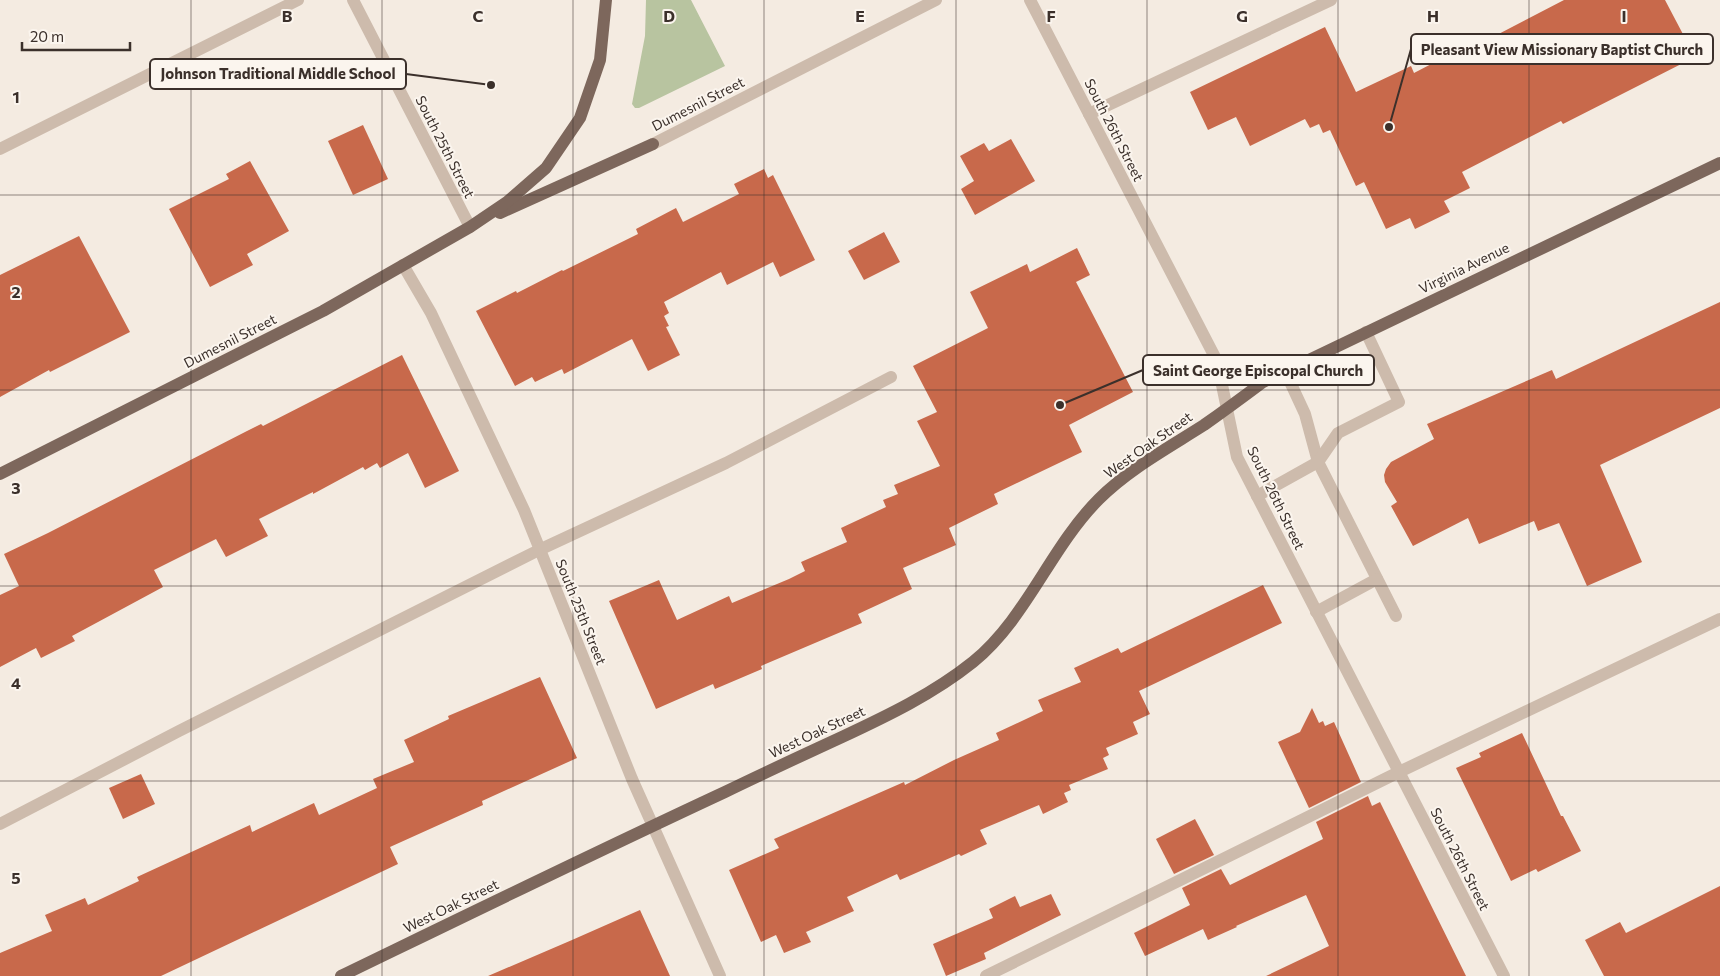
<svg xmlns="http://www.w3.org/2000/svg" width="1720" height="976" viewBox="0 0 1720 976" font-family="Commissioner,sans-serif">
<style>
.green{fill:#b8c4a0}
.building{fill:#c8694b}
.lines{fill:none;stroke-linecap:round;stroke-linejoin:round}
.minor{stroke:#cdbbac;stroke-width:12}
.major{stroke:#7d675c;stroke-width:12}
.grid{fill:none;stroke:#3b302b;stroke-width:1;stroke-opacity:0.55}
.labels{text-anchor:middle;stroke-width:4;stroke-linejoin:round;paint-order:stroke}
.street-label{font-size:14px;fill:#3b302b;stroke:#fbf5ee}
.grid-label{font-size:16px;text-anchor:middle;font-weight:bold;fill:#3b302b;stroke:#fbf5ee;stroke-width:4;stroke-linejoin:round;paint-order:stroke}
.leader{fill:none;stroke:#3b302b;stroke-width:2}
.callout-dot{fill:#3b302b;stroke:#fbf5ee;stroke-width:2}
.callout{fill:#fbf5ee;stroke:#3b302b;stroke-width:2}
.callout-label{font-size:15px;text-anchor:middle;font-weight:bold;fill:#3b302b}
</style>
<rect width="100%" height="100%" fill="#f4ebe1"/>
<path class="green" d="M646,0H691L725,66L639,108H635L632,104L645,36Z"/>
<g class="building">
<path d="M1564,0H1665L1695,57L1563,124L1561,121L1462,172L1470,188L1444,201L1450,212L1415,229L1410,218L1386,229L1364,182L1356,186L1330,130L1323,133L1319,124L1310,128L1305,119L1250,146L1236,117L1208,130L1190,92L1325,27L1356,92L1411,66L1414,73L1487,35L1489,39Z"/>
<path d="M363,125L388,179L353,195L328,141Z"/>
<path d="M1011,139L1035,181L975,215L961,189L974,181L960,156L984,143L989,151Z"/>
<path d="M250,161L289,231L247,254L253,265L210,287L169,209L229,179L226,174Z"/>
<path d="M764,169L768,178L773,175L815,260L780,277L773,262L727,285L721,272L664,302L669,313L664,316L669,326L666,327L680,355L648,371L632,339L564,374L562,369L535,382L532,377L515,386L476,311L516,291L517,293L562,270L563,271L638,234L636,229L676,208L683,222L739,194L734,184Z"/>
<path d="M884,232L900,262L864,280L848,251Z"/>
<path d="M79,236L130,332L50,372L49,370L0,397V275Z"/>
<path d="M1077,248L1090,275L1076,282L1133,392L1069,425L1082,452L994,494L998,504L949,528L956,545L903,568L912,589L858,614L862,623L761,666L762,669L715,689L713,684L656,709L609,601L659,580L677,620L729,596L732,603L789,579L805,571L801,562L847,542L841,528L886,507L883,500L898,494L894,485L940,466L917,421L937,412L913,366L988,328L970,292L1027,264L1030,272Z"/>
<path d="M1720,302V408L1600,465L1642,562L1587,586L1559,523L1538,531L1534,521L1479,544L1468,518L1413,546L1391,506L1397,502L1385,482L1384,475L1386,469L1391,462L1434,439L1427,424L1552,370L1556,379Z"/>
<path d="M402,355L459,471L425,488L408,453L380,468L377,463L365,470L363,467L313,494V492L259,519L268,536L226,557L216,539L154,570L163,587L72,636L75,641L41,658L36,648L0,667V595L19,586L4,554L48,533L247,431L261,424L263,426Z"/>
<path d="M1263,585L1282,623L1139,691L1150,714L1133,722L1138,734L1106,748L1109,755L1103,758L1108,769L1069,785L1071,790L1064,793L1068,802L1043,814L1039,805L980,830L987,844L961,856L959,854L900,880L897,874L847,897L854,911L806,932L811,942L784,953L776,935L761,942L729,870L779,848L774,839L904,782L905,785L954,760L999,740L996,733L1043,711L1038,700L1081,682L1074,668L1118,648L1121,653Z"/>
<path d="M540,677L577,758L482,801L483,805L390,847L398,864L161,976H0V953L52,931L45,915L85,898L88,905L139,881L137,877L250,825L252,832L314,803L319,815L377,788L373,779L414,762L404,740L449,719L448,716Z"/>
<path d="M1312,708L1319,723L1323,721L1325,726L1334,722L1361,782L1309,808L1278,742L1300,732Z"/>
<path d="M1522,733L1561,816H1563L1581,851L1538,872L1536,869L1511,881L1456,768L1481,757L1479,753Z"/>
<path d="M141,774L155,804L123,819L109,788Z"/>
<path d="M1368,796L1372,806L1380,802L1466,976H1266L1329,946L1306,895L1236,926L1237,927L1208,940L1203,929L1145,956L1134,933L1190,905L1182,888L1221,869L1230,885L1323,839L1316,822Z"/>
<path d="M1195,819L1214,855L1174,874L1156,839Z"/>
<path d="M1720,886V976H1604L1585,940L1620,922L1626,933Z"/>
<path d="M1051,894L1061,915L984,953L986,959L946,976L933,944L993,918L989,909L1015,896L1020,907Z"/>
<path d="M640,910L670,976H488L572,940Z"/>
</g>
<g class="lines">
<g class="minor">
<path d="M353,0L470,227"/>
<path d="M1030,0L1217,361L1237,457L1504,976"/>
<path d="M1089,114L1331,0"/>
<path d="M653,144L936,0"/>
<path d="M0,149L298,0"/>
<path d="M403,265L431,313L524,510L632,779L720,976"/>
<path d="M1285,371L1305,414L1318,462L1396,616"/>
<path d="M1257,496L1318,462L1338,433L1399,402L1366,332"/>
<path d="M1316,612L1377,579"/>
<path d="M0,824L179,731L539,550L726,463L891,377"/>
<path d="M986,976L1399,772L1720,619"/>
</g>
<g class="major">
<path d="M500,213L653,144"/>
<path d="M0,474L323,311L470,227L507,202L546,168L580,118L600,60L606,0"/>
<path d="M341,976C469,914 596,852 725,792C764,773 803,755 842,737C887,716 933,694 973,662C1027,618 1050,548 1099,499C1129,469 1168,448 1204,425C1224,411 1243,397 1263,382L1720,163"/>
</g>
</g>
<path class="grid" d="M191,0V976M382,0V976M573,0V976M764,0V976M956,0V976M1147,0V976M1338,0V976M1529,0V976M0,195H1720M0,390H1720M0,586H1720M0,781H1720"/>
<g class="labels">
<g class="street-label">
<text transform="translate(698 104) rotate(-27)" y="5">Dumesnil Street</text>
<text transform="translate(1114 130) rotate(63)" y="5">South 26th Street</text>
<text transform="translate(445 147) rotate(63)" y="5">South 25th Street</text>
<text transform="translate(1464 268) rotate(-26)" y="5">Virginia Avenue</text>
<text transform="translate(230 341) rotate(-27)" y="5">Dumesnil Street</text>
<text transform="translate(1148 445) rotate(-35)" y="5">West Oak Street</text>
<text transform="translate(1276 498) rotate(64)" y="5">South 26th Street</text>
<text transform="translate(581 612) rotate(68)" y="5">South 25th Street</text>
<text transform="translate(817 732) rotate(-25)" y="5">West Oak Street</text>
<text transform="translate(1460 859) rotate(63)" y="5">South 26th Street</text>
<text transform="translate(451 906) rotate(-26)" y="5">West Oak Street</text>
</g>
</g>
<g class="grid-label">
<text x="287" y="22">B</text>
<text x="478" y="22">C</text>
<text x="669" y="22">D</text>
<text x="860" y="22">E</text>
<text x="1051" y="22">F</text>
<text x="1242" y="22">G</text>
<text x="1433" y="22">H</text>
<text x="1624" y="22">I</text>
<text x="16" y="103">1</text>
<text x="16" y="298">2</text>
<text x="16" y="494">3</text>
<text x="16" y="689">4</text>
<text x="16" y="884">5</text>
</g>
<path class="leader" d="M1389 127L1411 49M491 85L406 74M1060 405L1143 370"/>
<g class="callout-dot">
<circle cx="1389" cy="127" r="5"/>
<circle cx="491" cy="85" r="5"/>
<circle cx="1060" cy="405" r="5"/>
</g>
<g class="callout">
<rect x="1411" y="34" width="302" height="30" rx="5"/>
<rect x="150" y="59" width="256" height="30" rx="5"/>
<rect x="1143" y="355" width="231" height="30" rx="5"/>
</g>
<g class="callout-label">
<text x="1562" y="55">Pleasant View Missionary Baptist Church</text>
<text x="278" y="79">Johnson Traditional Middle School</text>
<text x="1258" y="376">Saint George Episcopal Church</text>
</g>
<path d="M22 42v8h108v-8" fill="none" stroke="#3b302b" stroke-width="2.5"/>
<text x="30" y="42" font-size="15" fill="#3b302b" stroke="#fbf5ee" stroke-width="4" paint-order="stroke">20 m</text>
</svg>
